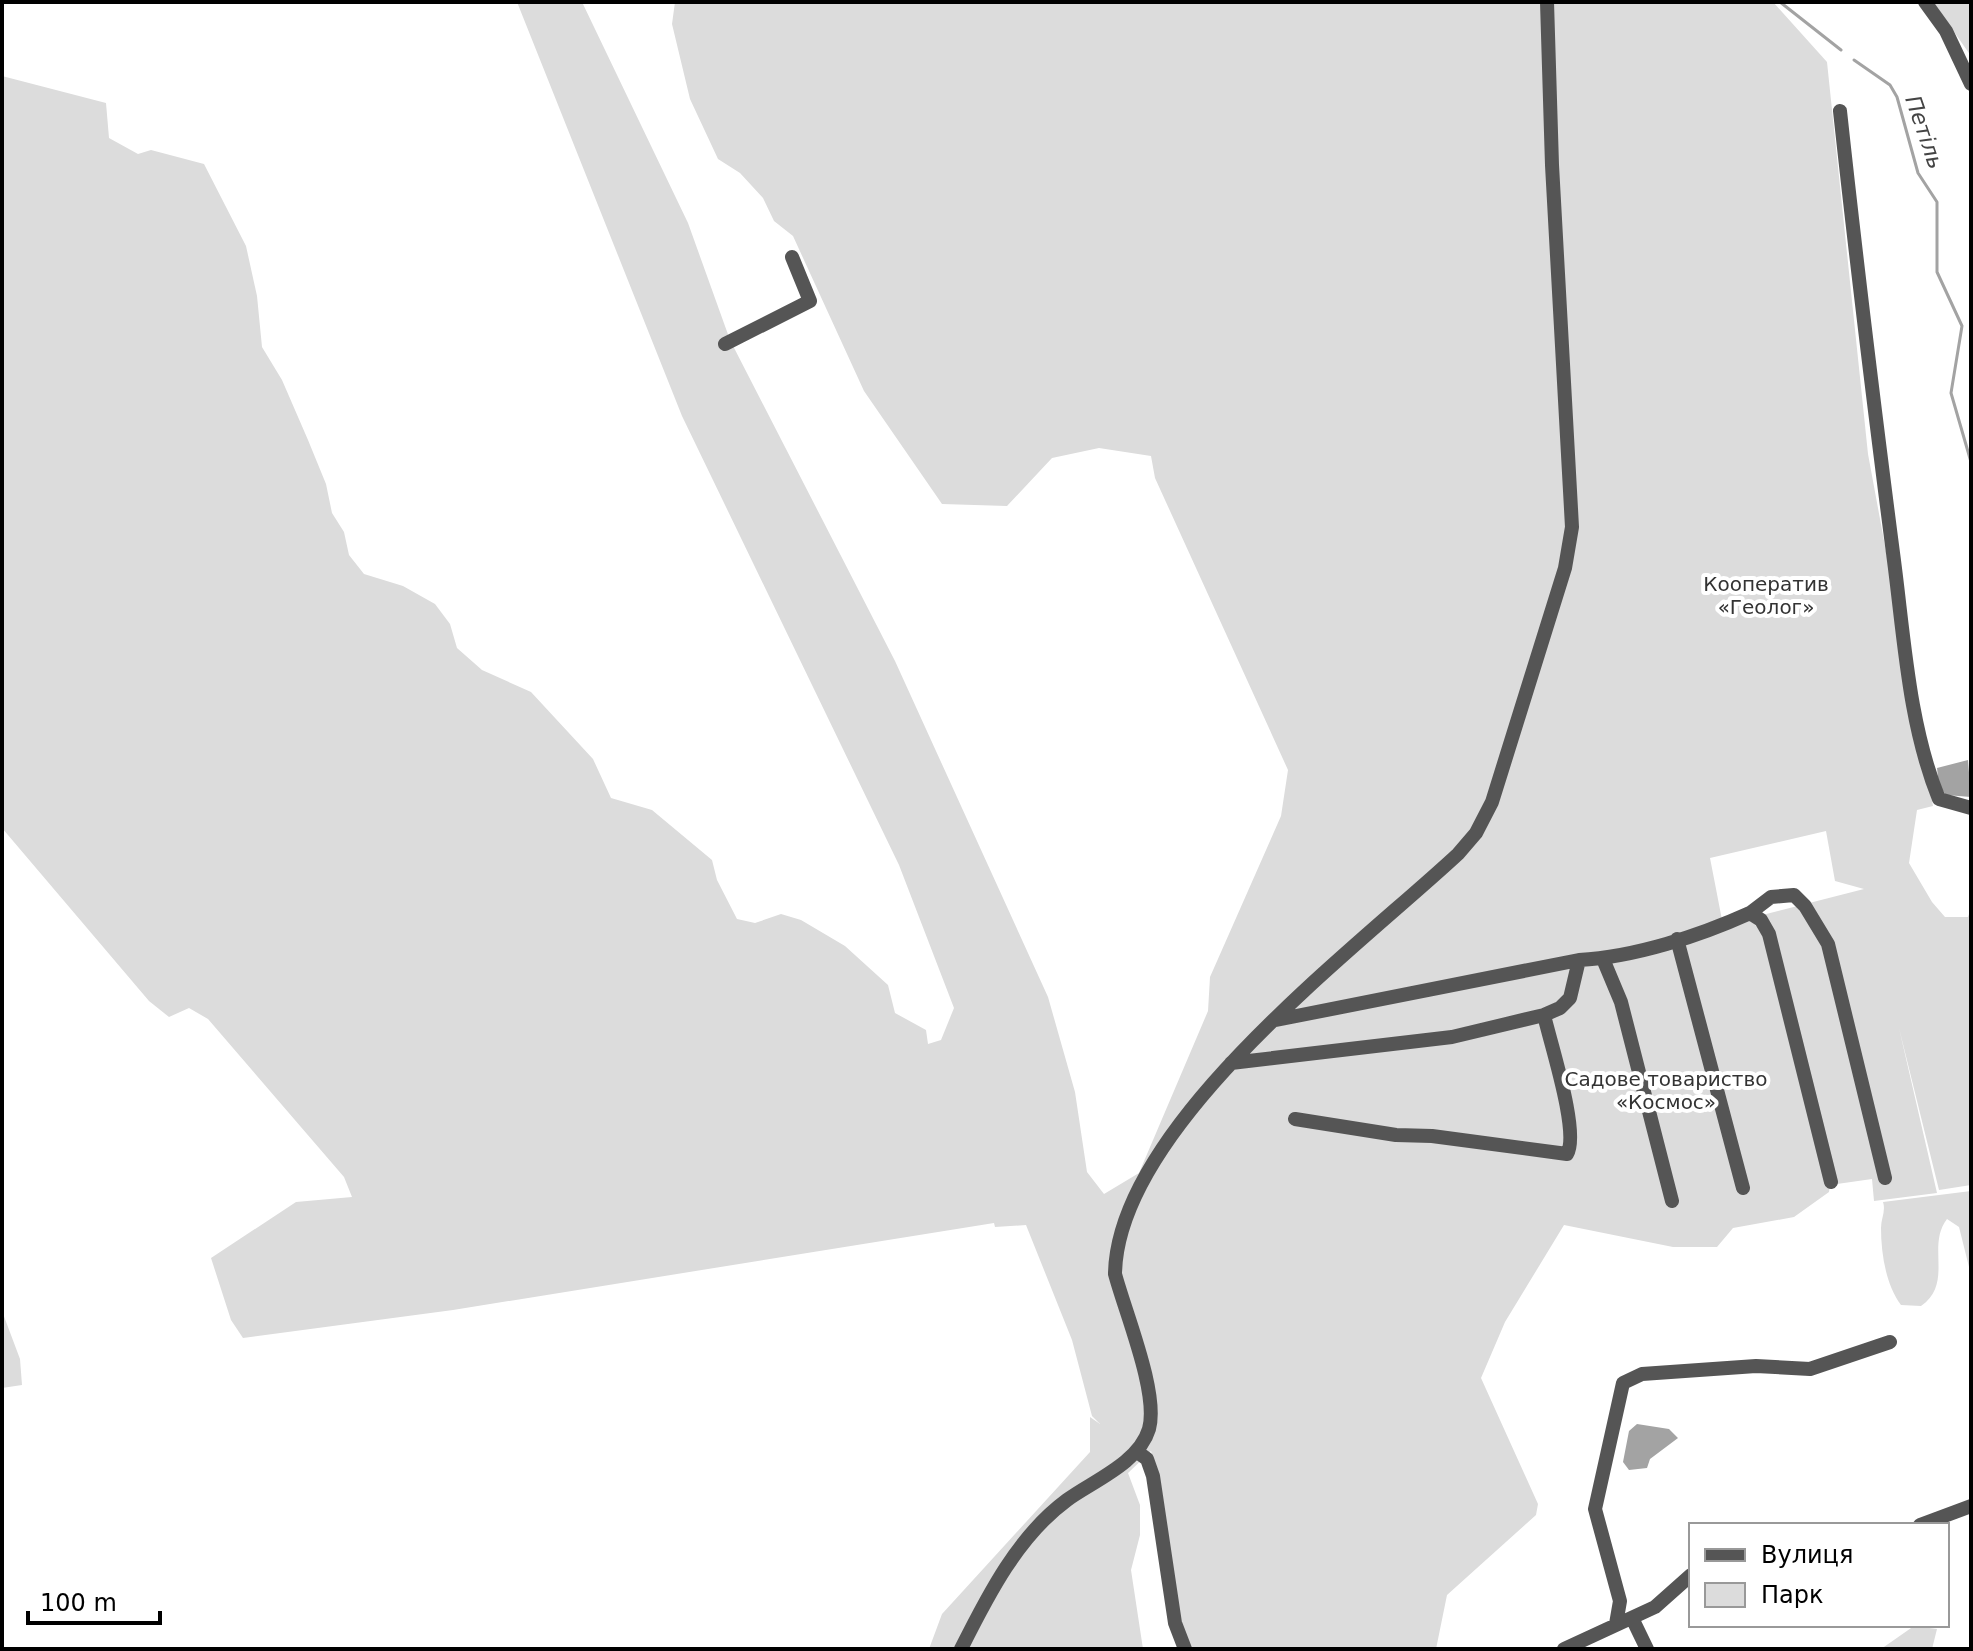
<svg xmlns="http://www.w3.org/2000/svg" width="1973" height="1651" font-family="'DejaVu Sans',sans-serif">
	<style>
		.green { fill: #dcdcdc; fill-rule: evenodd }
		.water { fill: #a3a3a3 }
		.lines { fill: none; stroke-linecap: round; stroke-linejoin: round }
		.stream { stroke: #a3a3a3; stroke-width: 3 }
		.minor { stroke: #555; stroke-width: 14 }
		.labels { text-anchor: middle; stroke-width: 8; stroke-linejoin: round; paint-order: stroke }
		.park-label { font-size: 20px; fill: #333; stroke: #fff }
		.water-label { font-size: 22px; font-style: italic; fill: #444; stroke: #fff }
	</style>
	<rect width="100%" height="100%" fill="#fff"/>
	<path class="green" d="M517 2H582L688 223 730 340 895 661 1048 997 1075 1092 1087 1172 1104 1194 1139 1173 1208 1011 1210 977 1281 816 1288 770 1155 478 1151 456 1099 448 1052 458 1007 506 942 504 864 391 793 236 774 221 763 198 740 173 718 159 690 99 672 24 675 2H1773L1827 62 1868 454 1933 806 1917 810 1909 863 1932 902 1945 917H1968L1971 908V1185L1939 1190 1899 1028 1937 1193 1874 1201 1872 1179 1830 1185 1829 1192 1794 1217 1733 1228 1717 1247H1673L1564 1225 1505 1322 1481 1378 1538 1504 1536 1515 1447 1595 1436 1649H1191L1182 1631 1161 1486 1151 1451 1128 1473 1140 1505V1535L1131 1570 1143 1649H929L942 1614 1090 1452V1417L1100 1424 1092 1416 1072 1340 1026 1225 995 1227 994 1223 453 1310 243 1338 231 1320 211 1258 296 1202 352 1197 344 1177 208 1019 189 1008 169 1017 149 1001 2 828V76L106 103 109 138 138 154 151 150 204 164 246 246 257 296 262 347 282 380 308 440 326 484 332 513 344 532 349 555 364 574 403 586 435 604 450 624 457 648 482 670 531 692 593 759 611 798 652 810 712 860 717 880 737 919 755 923 781 914 801 920 845 946 888 985 895 1013 926 1030 928 1044 941 1040 954 1008 899 865 682 416ZM1826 831 1835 881 1864 889 1723 925 1710 858Z
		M1933 2H1971V56Z
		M1971 1191V1275L1959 1227 1947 1219C1926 1246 1954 1283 1921 1306L1901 1305C1886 1285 1881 1254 1881 1228 1881 1219 1886 1211 1883 1202Z
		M2 1311 20 1359 22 1385 2 1388Z
		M1914 1626 1937 1629 1932 1649H1881Z"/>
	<path class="water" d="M1968 760 1971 797 1946 795 1939 786 1937 768Z
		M1637 1424 1669 1429 1678 1438 1650 1459 1647 1468 1629 1470 1623 1462 1629 1431Z"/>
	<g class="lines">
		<path class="stream" d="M1780 2 1841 50
			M1854 60 1890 85 1897 97 1918 173 1937 202V272L1962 326 1951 393 1971 462
			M1971 520V557
			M1971 721V736"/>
		<path class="minor" d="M1925 2 1946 31 1971 84
			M1840 111C1856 259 1874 406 1893 553 1904 634 1908 723 1939 799L1971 808
			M725 344 810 301 792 257
			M1750 913 1771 897 1794 895 1805 906 1828 944 1885 1178
			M1677 939 1743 1188
			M1603 959 1621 1002 1672 1201
			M1276 1020 1579 960C1635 957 1699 936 1750 913L1761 920 1769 934 1831 1182
			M1231 1063 1452 1037 1544 1015 1560 1008 1570 998 1579 960
			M1295 1119 1396 1135 1432 1136 1567 1154C1580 1133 1550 1042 1544 1015
			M1136 1451 1147 1459 1153 1476 1175 1623 1185 1649
			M1920 1525 1971 1506
			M1632 1618 1647 1649
			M1616 1624 1620 1601 1595 1509 1623 1383 1642 1374 1756 1366 1810 1369 1890 1342
			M961 1649C988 1595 1018 1536 1067 1500 1093 1481 1139 1463 1149 1429 1159 1393 1125 1312 1115 1274 1117 1127 1356 949 1458 854L1476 833 1492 802 1565 568 1572 527 1552 165 1547 2
			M1564 1649 1655 1607 1691 1575"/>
	</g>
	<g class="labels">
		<g class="park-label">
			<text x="1766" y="591">Кооператив<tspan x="1766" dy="23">«Геолог»</tspan></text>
			<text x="1666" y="1086">Садове товариство<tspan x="1666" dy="23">«Космос»</tspan></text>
		</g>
		<g class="water-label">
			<text transform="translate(1925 132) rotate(71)" y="8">Петіль</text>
		</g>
	</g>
	<rect width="1973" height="1651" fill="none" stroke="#000000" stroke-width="8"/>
	<rect x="1689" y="1523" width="260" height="104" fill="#ffffff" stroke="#999999" stroke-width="2"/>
	<rect x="1705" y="1549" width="40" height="12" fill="#555555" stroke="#999999" stroke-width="2"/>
	<text x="1761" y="1563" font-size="24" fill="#000000">Вулиця</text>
	<rect x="1705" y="1583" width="40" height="24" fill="#dcdcdc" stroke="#999999" stroke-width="2"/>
	<text x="1761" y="1603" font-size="24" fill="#000000">Парк</text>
	<path d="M28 1611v12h132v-12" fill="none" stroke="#000000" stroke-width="4"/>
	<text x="40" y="1611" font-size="24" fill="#000000" stroke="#ffffff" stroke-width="6" paint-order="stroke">100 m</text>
</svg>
